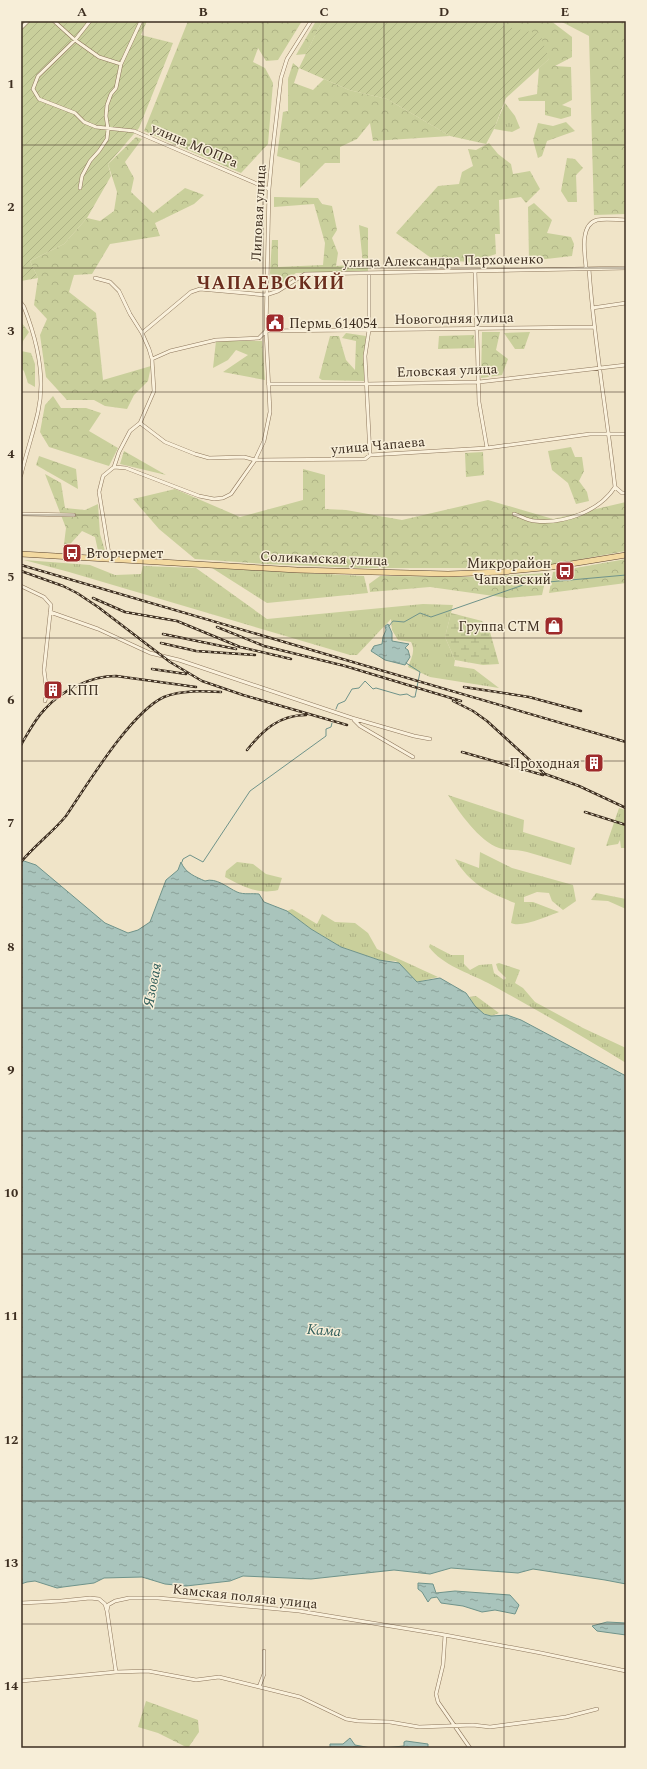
<svg xmlns="http://www.w3.org/2000/svg" width="647" height="1769" font-family="Spectral,serif">
	<style>
		.grass { fill: url(#grass-tufts) }
		.forest { fill: url(#forest-crowns) }
		.wetland { fill: url(#wetland-marsh) }
		.garden { fill: url(#garden-furrows) }
		.water { fill: url(#water-ripples); stroke: #6f938a }
		.lines { fill: none; stroke-linecap: round; stroke-linejoin: round }
		.stream { stroke: #6f938a; stroke-width: 1 }
		.street-casing { stroke: #8d765c; stroke-width: 4 }
		.primary-casing { stroke: #5b4430; stroke-width: 6 }
		.street { stroke: #faf1dc; stroke-width: 3 }
		.primary { stroke: #f3d9a0; stroke-width: 5 }
		.rail-casing { stroke: #3d2e20; stroke-width: 2.5 }
		.rail { stroke: #f7eed8; stroke-width: 1; stroke-dasharray: 3; stroke-linecap: butt }
		.grid { fill: none; stroke: #3d2e20; stroke-width: 1; stroke-opacity: 0.55 }
		.labels { text-anchor: middle; stroke-width: 3; stroke-linejoin: round; paint-order: stroke }
		.street-label { font-size: 14px; fill: #3d2e20; stroke: #f7eed8 }
		.poi-label { font-size: 14px; fill: #3d2e20; stroke: #f7eed8; text-anchor: start }
		.water-label { font-size: 15px; font-style: italic; fill: #2f5d5a; stroke: #f7eed8 }
		.district-label { font-size: 18px; font-weight: bold; letter-spacing: 1px; fill: #6b2e1e; stroke: #f7eed8 }
		.neatline { fill: none; stroke: #3d2e20; stroke-width: 1.5 }
		.grid-label { font-size: 13px; text-anchor: middle; font-weight: bold; fill: #3d2e20 }
	</style>
	<defs>
		<pattern id="grass-tufts" width="24" height="20" patternUnits="userSpaceOnUse"><rect width="24" height="20" fill="#c9cf9b"/><path d="M3 7l-1-3M5 7V3M7 7l1-3M15 17l-1-3M17 17v-4M19 17l1-3" fill="none" stroke="#aeb285"/></pattern>
		<pattern id="forest-crowns" width="20" height="18" patternUnits="userSpaceOnUse"><rect width="20" height="18" fill="#c9cf9b"/><path d="M2 6a3 3 0 1 1 6 0M12 15a3 3 0 1 1 6 0" fill="none" stroke="#aeb285"/></pattern>
		<pattern id="wetland-marsh" width="20" height="14" patternUnits="userSpaceOnUse"><rect width="20" height="14" fill="#c9cf9b"/><path d="M1 5h8M5 5V1M11 12h8M15 12V8" fill="none" stroke="#aeb285"/></pattern>
		<pattern id="garden-furrows" width="10" height="10" patternUnits="userSpaceOnUse"><rect width="10" height="10" fill="#c9cf9b"/><path d="M-1 1l2-2M0 10L10 0M9 11l2-2" fill="none" stroke="#aeb285"/></pattern>
		<pattern id="water-ripples" width="26" height="14" patternUnits="userSpaceOnUse"><rect width="26" height="14" fill="#a9c4bc"/><path d="M2 4q2-2 4 0t4 0M15 11q2-2 4 0t4 0" fill="none" stroke="#8ba098"/></pattern>
	</defs>
	<rect width="100%" height="100%" fill="#f0e4c8"/>
	<path class="grass" d="M505 103 515 116 520 128 512 132 494 129Z
		M24 560 90 565 115 575 141 574 143 566 196 568 267 619 423 604 453 605 445 637 455 660 454 666 474 669 499 688 430 677 408 667C411 659 416 651 411 642L398 640 392 630 391 619 357 655H350L69 572Z
		M212 568 364 576 368 593 267 603Z
		M448 795 524 820 523 832 575 848 571 865C556 861 542 856 527 852 518 849 508 851 499 848 479 841 459 812 448 795Z
		M619 808 626 810V848H621L620 840 618 844 606 846Z
		M480 852 512 868 573 885 576 901 563 910 552 901 549 893 537 892 524 897V902H533L559 912C548 916 522 928 511 923L515 903C488 892 471 885 455 859L479 868Z
		M237 862 253 864 266 874 282 878 278 890C258 895 242 886 225 877L226 871Z
		M596 893 626 899V909L608 901 591 900Z
		M292 909 317 924 322 914 335 922 355 923 368 933 377 949 438 977 417 982 396 961 379 960 341 947 311 929 287 911Z
		M430 944 451 955H464V964L470 970 479 965 492 964 494 973 504 980 506 978 498 970 496 964 499 963 520 970 515 983 523 988 535 1002 583 1028 626 1048V1063C581 1035 535 1009 488 983 469 973 442 965 429 947Z
		M476 996 499 1013 491 1016 478 1011 469 997Z"/>
	<path class="forest" d="M188 21H302L278 60 266 61 258 48 253 62 265 68 273 83 268 144 241 173 144 131Z
		M316 21H322L306 54 296 55Z
		M505 21H551L572 37V57L555 66 571 67 572 100 562 105 571 108V116L561 119 545 115V101H519L518 98 537 94 539 68 549 59 503 26Z
		M560 21H626V214L594 215 589 36Z
		M293 63 299 68 294 83 313 90 324 79 349 90 387 99 450 136 373 141 370 123 357 139 340 147V163H325L300 188V163L277 156 283 112 288 111V79Z
		M566 122 575 131 547 141 542 156 538 158 533 140 538 123 553 126Z
		M136 137 142 139 125 162 134 178 131 192 153 213 185 188 204 195 194 204 155 223 160 236 110 244 92 274 74 275 69 292 96 313 103 380 151 366 148 381 134 395 127 409 105 406 94 400H67L46 377 40 335 47 319 34 305 38 278 30 261 64 244 87 218 100 221 114 211 117 192 108 164Z
		M489 143 498 154 511 164 513 174 530 171 540 189 526 203 521 197 499 200 500 234H495L496 254 472 262 434 260 396 233 438 186 459 184 462 172 473 166 468 149 476 150Z
		M567 158 575 159 583 168 576 175 577 202H568L561 191Z
		M274 197 318 198 322 204 332 206 337 230 332 238 338 253 336 266 363 264 359 225 368 228V271L296 273 274 289 270 273 272 240H278V267L323 265 325 243 314 204 274 207Z
		M534 203 552 220 547 233 571 237 574 244 572 256 529 261 528 207Z
		M21 322 29 332 23 341 21 351 31 353 35 364V387L28 383 24 371 21 368Z
		M482 332H500L496 350 508 359 502 375 481 378Z
		M530 332 524 349H515L504 333Z
		M346 333 366 336 364 381 322 380 319 378 330 336H339L346 360 355 370 356 341 342 338Z
		M474 335 475 348 438 349 439 336Z
		M216 341H262L265 380 223 372 248 355 236 350 228 360 213 368Z
		M53 396 61 408H86L101 413 89 431 118 448 109 466 49 447 40 432 45 405Z
		M571 447 575 457H582L584 471 579 481 587 492 589 501 576 504 568 483 552 470 548 451Z
		M124 451 166 475 120 464Z
		M483 452 484 475 466 477 465 453Z
		M39 456 76 469 78 489 36 465Z
		M303 469 325 475V509L346 510 402 520 488 500 553 519 626 502V551L549 565 497 568H359L266 564 195 559 159 529 133 499 175 489 240 517 303 500Z
		M45 474 61 483 65 508 85 510 98 504 100 534 105 551H98L95 537 82 531 63 552 66 528Z
		M626 559V583L549 593 553 572Z
		M547 573 542 595 508 598 430 587 370 592 369 584 380 576 479 577Z
		M146 1701 198 1720 199 1732 188 1748 158 1733 138 1727Z"/>
	<path class="wetland" d="M451 613 482 621 490 632 499 664 483 665 455 660 445 637Z"/>
	<path class="garden" d="M21 21H147L141 35 173 43 139 128 108 164 111 176 87 218 64 244 30 261 38 278 21 281Z
		M322 21H455L457 23 459 21H505L503 26 540 34 549 59 506 98 494 129 486 144 450 136 387 99 349 90 299 68Z"/>
	<path class="water" d="M388 624 392 633V641L409 644 405 648 408 650 410 657 405 665 385 660 371 651 374 646 382 644 383 637 386 630 385 626Z
		M21 860 36 865 105 923 128 933 138 930 150 922 166 880 178 870 181 862C185 873 196 877 205 881 216 877 228 888 237 892 244 895 252 893 259 894L264 902 287 911 311 929 341 947 379 960 399 963 417 982 440 978 466 993 475 1006 484 1014 491 1016 507 1015 521 1020 626 1076V1584L605 1580 533 1569 518 1573 451 1568 430 1574 394 1570 311 1579 243 1576 230 1581 186 1586 165 1584 142 1577 104 1578 94 1583 63 1587 57 1588 35 1581 27 1582 21 1584Z
		M418 1583 433 1584 436 1593 455 1591 510 1595 519 1605 515 1614 495 1610 482 1612 463 1606 441 1603 437 1597 431 1598 428 1602 422 1592 418 1589Z
		M607 1622 626 1623V1635L597 1631 592 1626Z
		M350 1738 355 1745 371 1748 330 1747V1744H343Z
		M406 1741 428 1744V1748H383L404 1746V1742Z"/>
	<g class="lines">
		<path class="stream" d="M389 626 393 621 404 622 420 613 431 617 526 584 626 575
			M336 709 338 704 345 701 352 689 359 688 365 681 373 689 376 688 400 695 407 694 412 697H415L420 672 406 663
			M182 862 183 859 190 855 203 862 250 791 326 736V729L331 727 332 723"/>
		<g class="street-casing">
			<path id="street" d="M54 21 75 40 99 57 121 64
				M90 21 75 40 38 76 33 89 39 99 75 113 84 122 96 127 134 131 269 189
				M21 28 28 21
				M80 188 82 176 90 161 99 151 107 139 108 129 106 116 107 105 111 94 116 88 121 64 141 21
				M586 268C585 254 579 225 597 220 606 218 617 220 626 220
				M589 269C594 342 607 414 615 487
				M475 271 479 402 487 448
				M369 273V330L365 356 370 455
				M95 278 110 282 119 291 130 314 142 333 149 349 152 359 154 391 140 423 130 431 119 452 114 467 103 476 99 492 110 560
				M21 303 24 307C37 340 46 377 38 412 33 434 26 454 21 475
				M592 308 626 303
				M142 333 191 292 200 289 266 295 278 291 305 274 626 268
				M152 359 170 351 216 340 259 338 266 331 594 327
				M268 384H366L479 382 626 365
				M140 423 165 442 195 454 209 458 244 457 255 460 365 459 370 455 487 448 590 434H626
				M114 467 126 468 199 496 214 499 223 498 231 494 255 460 264 441 270 412 266 331 269 189 272 156 281 78 287 59 311 21
				M615 487 622 493H626
				M21 514 74 515
				M514 514C521 516 528 521 535 521 563 524 599 512 615 487
				M21 586 44 597 51 605 44 670 47 693 51 697
				M50 612 98 629 150 653 179 660 352 718 414 736 430 739
				M45 701 47 693
				M354 720 360 726 413 757
				M21 1603 61 1601 90 1598 99 1599 105 1604 107 1611
				M445 1635 541 1653 626 1671
				M116 1672 148 1671 196 1680 219 1677 300 1697 346 1719 358 1721 390 1722 419 1727 473 1725 490 1727 566 1717 597 1709
				M21 1681 116 1672 107 1611 108 1605 115 1601 129 1598H158L299 1611 445 1635 443 1665 436 1694 438 1702 470 1748
				M259 1687 264 1674V1651"/>
		</g>
		<g class="primary-casing">
			<path id="primary" d="M21 554 297 570 448 574 501 572 552 567 626 555"/>
		</g>
		<use href="#street" class="street"/>
		<use href="#primary" class="primary"/>
		<g class="rail-casing">
			<path id="rail" d="M21 565 626 742
				M21 571 63 586 77 593 98 607 170 662 202 681 243 695 347 725
				M93 598 125 612 177 621 240 647 291 659
				M217 627 264 646 345 666 461 701
				M163 634 236 649
				M161 643 196 651 255 655
				M152 669 186 674
				M464 687 529 697 581 711
				M453 701 473 711 487 721 545 774 579 786 626 808
				M21 745C28 733 35 719 45 709 62 690 91 676 116 676L196 687
				M247 750C263 730 279 715 306 715
				M462 752 543 775
				M585 812 626 825
				M21 862C35 845 52 833 66 816 87 785 131 712 164 697 182 690 202 691 221 692"/>
		</g>
		<use href="#rail" class="rail"/>
	</g>
	<path class="grid" d="M143 21V1748M263 21V1748M384 21V1748M504 21V1748M21 145H626M21 268H626M21 392H626M21 515H626M21 638H626M21 761H626M21 884H626M21 1008H626M21 1131H626M21 1254H626M21 1377H626M21 1501H626M21 1624H626"/>
	<defs>
		<g id="civic-square" transform="scale(1)"><rect x="-9" y="-9" width="18" height="18" rx="4" fill="#9e2a2b" stroke="#f7eed8"/><path d="M-.6-6.5H3V-4.5H.6V-3L4-1V1h2V6H-6V1h2V-1L-.6-3ZM-1.2 2.5V6h2.4V2.5Z" fill="#fff"/></g>
		<g id="bus-square" transform="scale(1)"><rect x="-9" y="-9" width="18" height="18" rx="4" fill="#9e2a2b" stroke="#f7eed8"/><path d="M-5-6H5V4H4V6H2V4H-2V6H-4V4H-5ZM-3.5-4V0h7V-4ZM-3.5 1.2v1.5H-2V1.2ZM2 1.2v1.5H3.5V1.2Z" fill="#fff"/></g>
		<g id="shop-square" transform="scale(1)"><rect x="-9" y="-9" width="18" height="18" rx="4" fill="#9e2a2b" stroke="#f7eed8"/><path d="M-5-2.5h2.3a2.7 3.5 0 0 1 5.4 0H5L5.5 6h-11ZM-1.5-2.5h3a1.5 2.3 0 0 0-3 0Z" fill="#fff"/></g>
		<g id="building-square" transform="scale(1)"><rect x="-9" y="-9" width="18" height="18" rx="4" fill="#9e2a2b" stroke="#f7eed8"/><path d="M-4-6H4V6H1V3H-1V6H-4ZM-2.5-4.3h1.7v1.8h-1.7ZM.8-4.3h1.7v1.8H.8ZM-2.5-1h1.7V.8h-1.7ZM.8-1h1.7V.8H.8Z" fill="#fff"/></g>
	</defs>
	<g fill-rule="evenodd">
		<use href="#civic-square" x="275" y="323"/>
		<use href="#bus-square" x="72" y="553"/>
		<use href="#bus-square" x="565" y="571"/>
		<use href="#shop-square" x="554" y="626"/>
		<use href="#building-square" x="53" y="690"/>
		<use href="#building-square" x="594" y="763"/>
	</g>
	<g class="labels">
		<g class="street-label">
			<text transform="translate(195 145) rotate(23)" y="5">улица МОПРа</text>
			<text transform="translate(258 213) rotate(-87)" y="5">Липовая улица</text>
			<text transform="translate(443 260) rotate(-1)" y="5">улица Александра Пархоменко</text>
			<text transform="translate(454 318) rotate(-1)" y="5">Новогодняя улица</text>
			<text transform="translate(447 370) rotate(-2)" y="5">Еловская улица</text>
			<text transform="translate(378 445) rotate(-5)" y="5">улица Чапаева</text>
			<text transform="translate(324 558) rotate(2)" y="5">Соликамская улица</text>
			<text transform="translate(245 1596) rotate(6)" y="5">Камская поляна улица</text>
		</g>
		<g class="poi-label">
			<text x="289" y="328">Пермь 614054</text>
			<text x="86" y="558">Вторчермет</text>
			<text x="551" y="568" text-anchor="end">Микрорайон<tspan x="551" dy="16">Чапаевский</tspan></text>
			<text x="540" y="631" text-anchor="end">Группа СТМ</text>
			<text x="67" y="695">КПП</text>
			<text x="580" y="768" text-anchor="end">Проходная</text>
		</g>
		<g class="water-label">
			<text transform="translate(152 985) rotate(-79)" y="5">Язовая</text>
			<text transform="translate(324 1330) rotate(4)" y="5">Кама</text>
		</g>
		<g class="district-label">
			<text x="271" y="289">ЧАПАЕВСКИЙ</text>
		</g>
	</g>
	<rect width="647" height="1769" fill="none" stroke="#f7eed8" stroke-width="44"/>
	<rect x="22" y="22" width="603" height="1725" class="neatline"/>
	<g class="grid-label">
		<text x="82" y="16">A</text>
		<text x="203" y="16">B</text>
		<text x="324" y="16">C</text>
		<text x="444" y="16">D</text>
		<text x="565" y="16">E</text>
		<text x="11" y="88">1</text>
		<text x="11" y="211">2</text>
		<text x="11" y="335">3</text>
		<text x="11" y="458">4</text>
		<text x="11" y="581">5</text>
		<text x="11" y="704">6</text>
		<text x="11" y="827">7</text>
		<text x="11" y="951">8</text>
		<text x="11" y="1074">9</text>
		<text x="11" y="1197">10</text>
		<text x="11" y="1320">11</text>
		<text x="11" y="1444">12</text>
		<text x="11" y="1567">13</text>
		<text x="11" y="1690">14</text>
	</g>
</svg>
